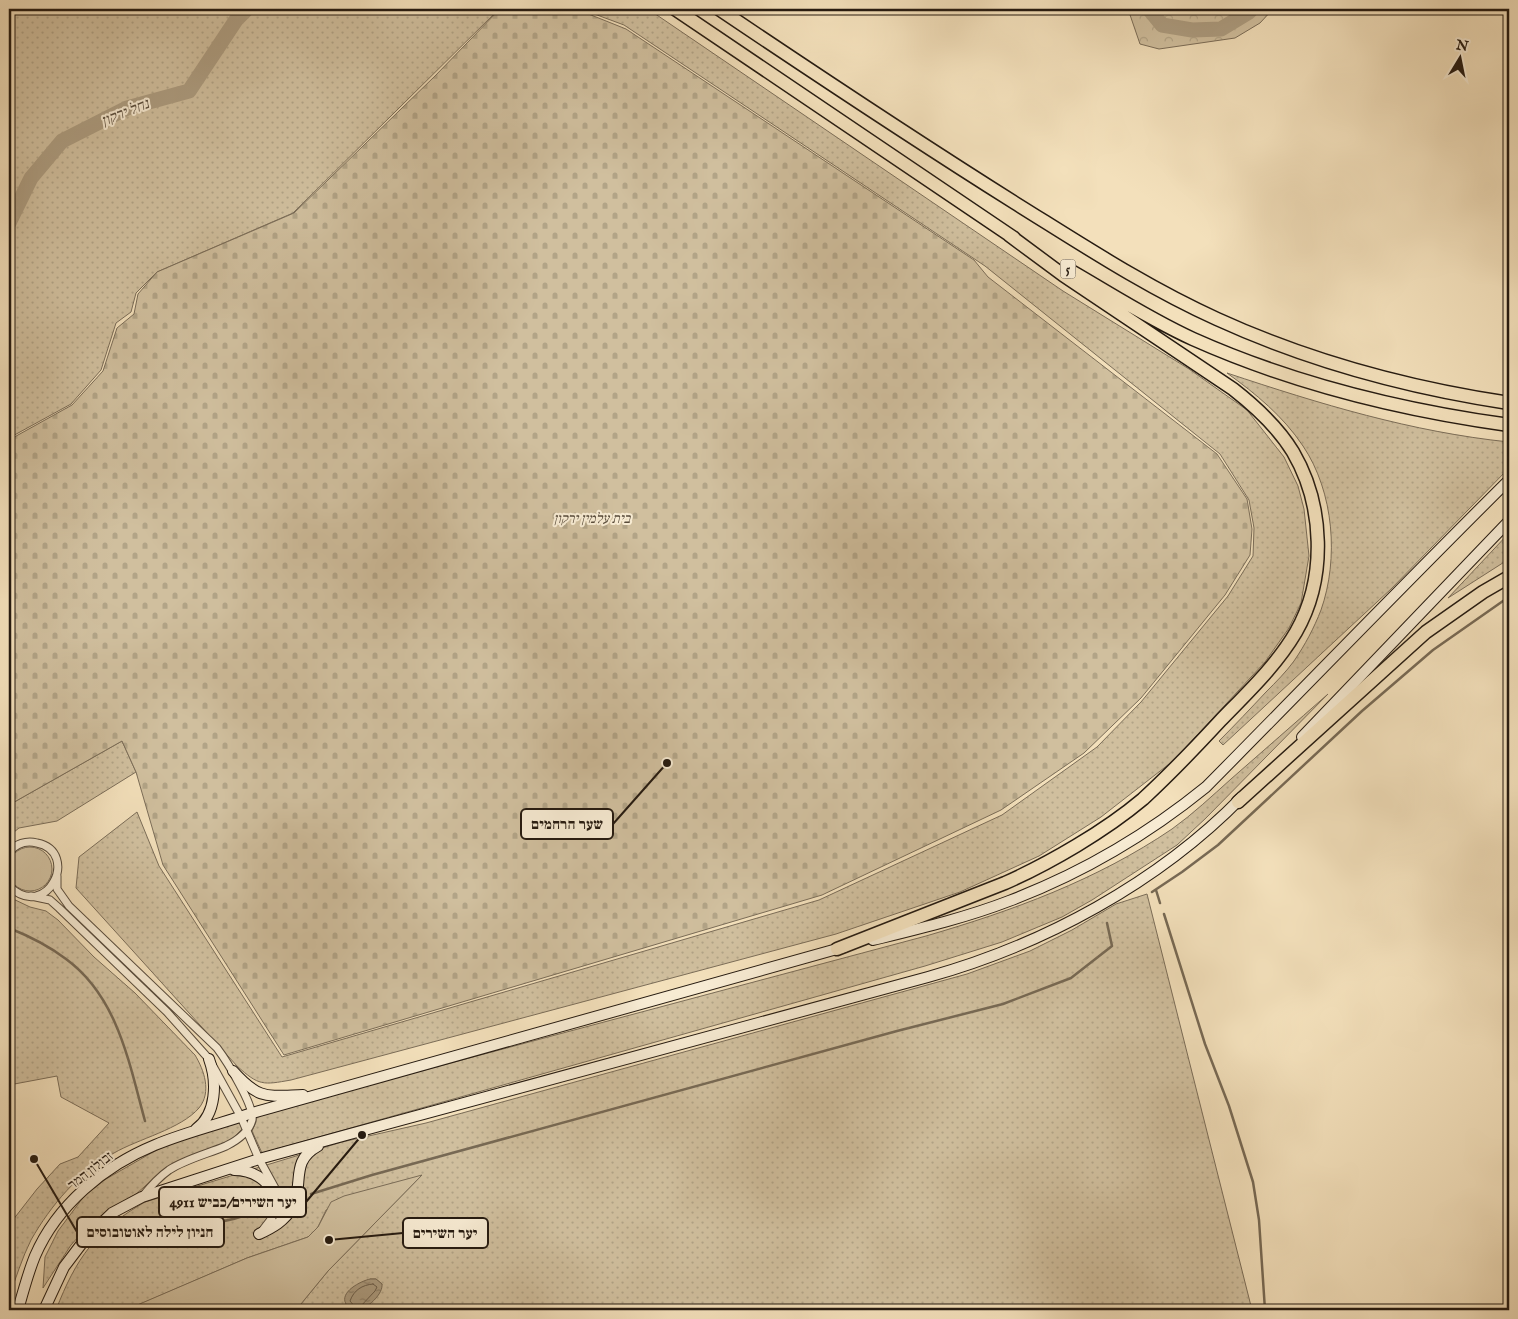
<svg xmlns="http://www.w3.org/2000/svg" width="1518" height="1319" font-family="'IM FELL English','Frank Ruhl Libre',serif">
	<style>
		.grass { fill: url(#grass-dots); stroke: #7b6d58 }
		.forest { fill: url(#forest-crowns); stroke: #7b6d58 }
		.cemetery { fill: url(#cemetery-stones); stroke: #7b6d58 }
		.park { fill: #d0bf9e; stroke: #7b6d58 }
		.water { fill: url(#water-ripples); stroke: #776954 }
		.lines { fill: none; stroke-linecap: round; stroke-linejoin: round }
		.shore { stroke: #6a5c49; stroke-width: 1 }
		.stream { stroke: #776954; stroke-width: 2.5 }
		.river { stroke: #ad9d81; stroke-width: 15 }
		.street-casing { stroke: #594c3c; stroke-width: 9 }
		.secondary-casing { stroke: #261b11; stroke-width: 12 }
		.highway-casing { stroke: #261b11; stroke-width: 15 }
		.street { stroke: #f7ebd3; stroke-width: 7 }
		.secondary { stroke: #f7ebd3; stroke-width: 10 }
		.highway { stroke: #f3e0bb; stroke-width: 12 }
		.labels { text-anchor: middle; stroke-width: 4; stroke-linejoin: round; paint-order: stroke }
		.shield { fill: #f7ebd3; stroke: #65594b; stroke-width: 1 }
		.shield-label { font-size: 12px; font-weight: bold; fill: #261b11 }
		.park-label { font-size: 14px; font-style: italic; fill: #594c3b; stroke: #f7ebd3 }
		.street-label { font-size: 14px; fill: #261b11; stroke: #f7ebd3 }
		.water-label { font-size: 15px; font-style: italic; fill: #5c4f3e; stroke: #f7ebd3 }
		.leader { fill: none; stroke: #261b11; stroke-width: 2 }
		.callout-dot { fill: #261b11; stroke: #f7ebd3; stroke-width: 2 }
		.callout { fill: #f7ebd3; stroke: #261b11; stroke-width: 2 }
		.callout-label { font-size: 15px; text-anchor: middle; font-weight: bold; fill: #261b11 }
	</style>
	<defs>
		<pattern id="grass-dots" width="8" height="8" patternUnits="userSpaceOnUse" patternTransform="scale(1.25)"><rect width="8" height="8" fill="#d0bf9e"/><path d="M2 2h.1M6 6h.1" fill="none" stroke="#b2a487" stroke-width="1.8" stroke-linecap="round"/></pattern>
		<pattern id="forest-crowns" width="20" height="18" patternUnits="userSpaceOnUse" patternTransform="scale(1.25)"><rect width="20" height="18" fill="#d0bf9e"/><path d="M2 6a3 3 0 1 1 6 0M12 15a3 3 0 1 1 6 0" fill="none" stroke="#b2a487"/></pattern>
		<pattern id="cemetery-stones" width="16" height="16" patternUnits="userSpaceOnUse" patternTransform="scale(1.25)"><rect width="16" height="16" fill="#d0bf9e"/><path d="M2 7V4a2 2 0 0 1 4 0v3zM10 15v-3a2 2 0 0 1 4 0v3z" fill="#b2a487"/></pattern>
		<pattern id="water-ripples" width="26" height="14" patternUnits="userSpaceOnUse" patternTransform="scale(1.25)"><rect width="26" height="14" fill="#ad9d81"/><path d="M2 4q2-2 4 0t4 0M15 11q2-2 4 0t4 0" fill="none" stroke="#8d7f68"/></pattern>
	</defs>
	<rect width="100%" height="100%" fill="#f3e0bb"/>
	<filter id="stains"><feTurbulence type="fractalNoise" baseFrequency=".004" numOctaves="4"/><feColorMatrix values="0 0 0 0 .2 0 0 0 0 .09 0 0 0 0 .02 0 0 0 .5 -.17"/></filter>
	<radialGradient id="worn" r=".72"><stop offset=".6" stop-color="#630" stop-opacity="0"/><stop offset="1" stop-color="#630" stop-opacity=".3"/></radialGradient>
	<path class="grass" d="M9 9H501L498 10 293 213 157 272 136 293 131 312 116 323 101 370 71 404 9 438Z
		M581 9H648L1063 291 1189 369 1247 410 1284 457 1298 486 1304 509 1309 556 1301 603 1289 628 1265 662 1173 761 1101 817 1039 856 960 892 836 934 291 1080C263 1085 259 1086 237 1066L76 888 79 857 137 812 159 866 282 1057 819 900 1002 815 1097 747 1141 702 1228 596 1253 556 1254 528 1249 500 1220 454 985 266 624 25Z
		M1227 373C1320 404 1412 432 1509 442V468L1391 589 1223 745 1219 741C1235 725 1251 708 1266 692 1276 682 1286 672 1294 661 1305 645 1314 628 1321 610 1339 559 1334 492 1303 446 1283 416 1256 394 1227 373Z
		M1509 533V559L1448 598Z
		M1328 694 1206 818 1177 845 1092 900 1062 917 1002 942 925 966 262 1153 252 1131 256 1122V1115L926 936C1012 911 1097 880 1172 829 1193 814 1212 796 1231 779 1263 751 1295 723 1328 694Z
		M122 741 136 772 57 821 19 828 9 836V805Z
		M1147 894 1252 1310H361L379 1294 382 1284 376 1279H370L346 1305 352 1310H296L328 1271 421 1176 326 1210 318 1227 308 1237 247 1258 136 1306 129 1310H56C76 1258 96 1230 145 1202L342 1142 426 1123 967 974 1030 951 1072 930 1116 904Z
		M9 897 30 907 46 911 58 920 94 957 135 993 195 1055C204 1070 212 1092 199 1108 181 1129 138 1139 114 1153 79 1172 51 1205 31 1240 22 1258 16 1278 9 1297V1225L37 1189 60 1164 78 1157 109 1123 61 1097 57 1076 9 1085Z
		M238 1121 243 1128 231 1140 223 1144 167 1167 136 1194 107 1211 88 1226 71 1245 43 1288 45 1257 58 1231 85 1195 106 1179 153 1152 175 1141Z"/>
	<path class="forest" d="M1128 9H1273L1260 23 1235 38 1159 49 1140 44Z"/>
	<path class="cemetery" d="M506 9H576L626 29 974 260 988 277 1217 454 1247 499 1252 529 1250 555 1225 595 1141 698 1084 753 1001 810 822 895 284 1055 163 865 136 772 122 741 9 805V440L72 405 103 371 117 328 134 314 138 294 157 272 294 213 435 76 498 11Z"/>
	<path class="park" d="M8 869a22 22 0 1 1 44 0a22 22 0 1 1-44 0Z
		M422 1175 328 1271 296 1310H129L135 1306 247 1258 308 1237 318 1227 331 1202 344 1196Z"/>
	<path class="water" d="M370 1279H376L382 1284C383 1294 370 1305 361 1310H352C350 1308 347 1307 346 1304 339 1292 361 1281 370 1279Z"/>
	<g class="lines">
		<path class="shore" d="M373 1284 377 1287 375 1291 359 1308H356L350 1301C354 1290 362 1285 373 1284Z"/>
		<path class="stream" d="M1156 890 1160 903
			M1152 892 1182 872 1218 845 1362 711 1433 650 1503 601 1509 599
			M1164 914 1205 1044 1229 1106 1253 1182 1259 1220 1265 1310
			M9 928C29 936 49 946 66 959 118 997 129 1063 145 1121
			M311 1194 372 1175 897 1031 1003 1004 1071 978 1112 946 1107 923
			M167 1205C185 1229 221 1224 246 1215"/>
		<path class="river" d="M1149 9 1162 25 1192 30 1221 29 1249 12 1252 9
			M9 223 31 178 62 141 127 108 189 91 236 20 247 9"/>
		<g class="street-casing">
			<path id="street" d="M9 852C16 844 26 840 37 843 81 852 47 923 9 886
				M57 876V889L69 906 217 1048C226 1060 255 1106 252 1120 249 1132 236 1141 226 1146 207 1154 186 1159 169 1170 159 1177 150 1187 142 1197
				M31 896 50 900 59 908 167 1012 209 1059 241 1117 259 1159 276 1190
				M262 1231 272 1218 276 1206"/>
		</g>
		<g class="secondary-casing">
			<path id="secondary" d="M1302 737 1509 521
				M873 940C918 929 965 918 1009 901 1080 874 1147 835 1206 787 1307 685 1407 581 1509 480
				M233 1071C259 1100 266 1096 303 1095
				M196 1129C217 1114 217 1081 209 1059
				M234 1170C255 1170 277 1184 276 1208
				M259 1234C272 1228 285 1221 292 1208 305 1184 289 1162 318 1146
				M18 1310C23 1292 28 1273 35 1256 57 1205 104 1166 155 1145 186 1132 220 1124 252 1113L844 947
				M44 1310 64 1267 86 1238 112 1213 142 1197 259 1159 350 1134 928 977C1043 945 1158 883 1242 797"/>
		</g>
		<g class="highway-casing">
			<path id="highway" d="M675 9 1014 238
				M719 9C817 75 915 140 1015 203 1081 244 1146 287 1217 319 1309 361 1409 388 1509 403
				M1071 271C1111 294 1151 320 1193 339 1294 384 1400 410 1509 425
				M1238 802 1426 632 1483 592 1509 577
				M837 949 1005 883C1050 863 1105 831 1143 799 1170 774 1195 748 1220 721 1247 693 1276 666 1296 632 1327 578 1324 505 1293 452 1278 427 1256 407 1233 389L1063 275 1009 235"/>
		</g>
		<use href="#street" class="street"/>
		<use href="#secondary" class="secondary"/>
		<use href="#highway" class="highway"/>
	</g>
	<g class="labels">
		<rect class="shield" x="1060.5" y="259.5" width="15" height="19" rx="4"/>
		<g class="shield-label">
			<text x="1068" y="273">5</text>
		</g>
		<g class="park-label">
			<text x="592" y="523">בית עלמין ירקון</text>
		</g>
		<g class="street-label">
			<text transform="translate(90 1170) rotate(-38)" y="5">זבולון המר</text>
		</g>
		<g class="water-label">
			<text transform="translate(125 112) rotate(-22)" y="5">נחל ירקון</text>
		</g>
	</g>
	<path class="leader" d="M667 763L613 824M362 1135L306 1202M34 1159L77 1232M329 1240L403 1233"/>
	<g class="callout-dot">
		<circle cx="667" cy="763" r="5"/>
		<circle cx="362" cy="1135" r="5"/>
		<circle cx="34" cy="1159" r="5"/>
		<circle cx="329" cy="1240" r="5"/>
	</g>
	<g class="callout">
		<rect x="521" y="809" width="92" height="30" rx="5"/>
		<rect x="159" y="1187" width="147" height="30" rx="5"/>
		<rect x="77" y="1217" width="147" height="30" rx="5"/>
		<rect x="403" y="1218" width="85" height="30" rx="5"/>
	</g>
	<g class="callout-label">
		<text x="567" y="829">שער הרחמים</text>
		<text x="233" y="1207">יער השירים/כביש 4911</text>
		<text x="150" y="1237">חניון לילה לאוטובוסים</text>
		<text x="445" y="1238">יער השירים</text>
	</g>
	<rect width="1518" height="1319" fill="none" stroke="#f3e0bb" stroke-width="30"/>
	<rect x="10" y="10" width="1498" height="1299" fill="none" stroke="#261b11" stroke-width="2.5"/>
	<rect x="15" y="15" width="1488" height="1289" fill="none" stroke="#261b11"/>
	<g transform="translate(1460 58) rotate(10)" stroke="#f7ebd3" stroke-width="4" paint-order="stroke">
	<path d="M0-4L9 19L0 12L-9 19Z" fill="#261b11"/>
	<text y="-8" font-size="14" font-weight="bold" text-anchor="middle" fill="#261b11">N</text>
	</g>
	<rect width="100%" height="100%" filter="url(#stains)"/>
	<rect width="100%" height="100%" fill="url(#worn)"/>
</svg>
